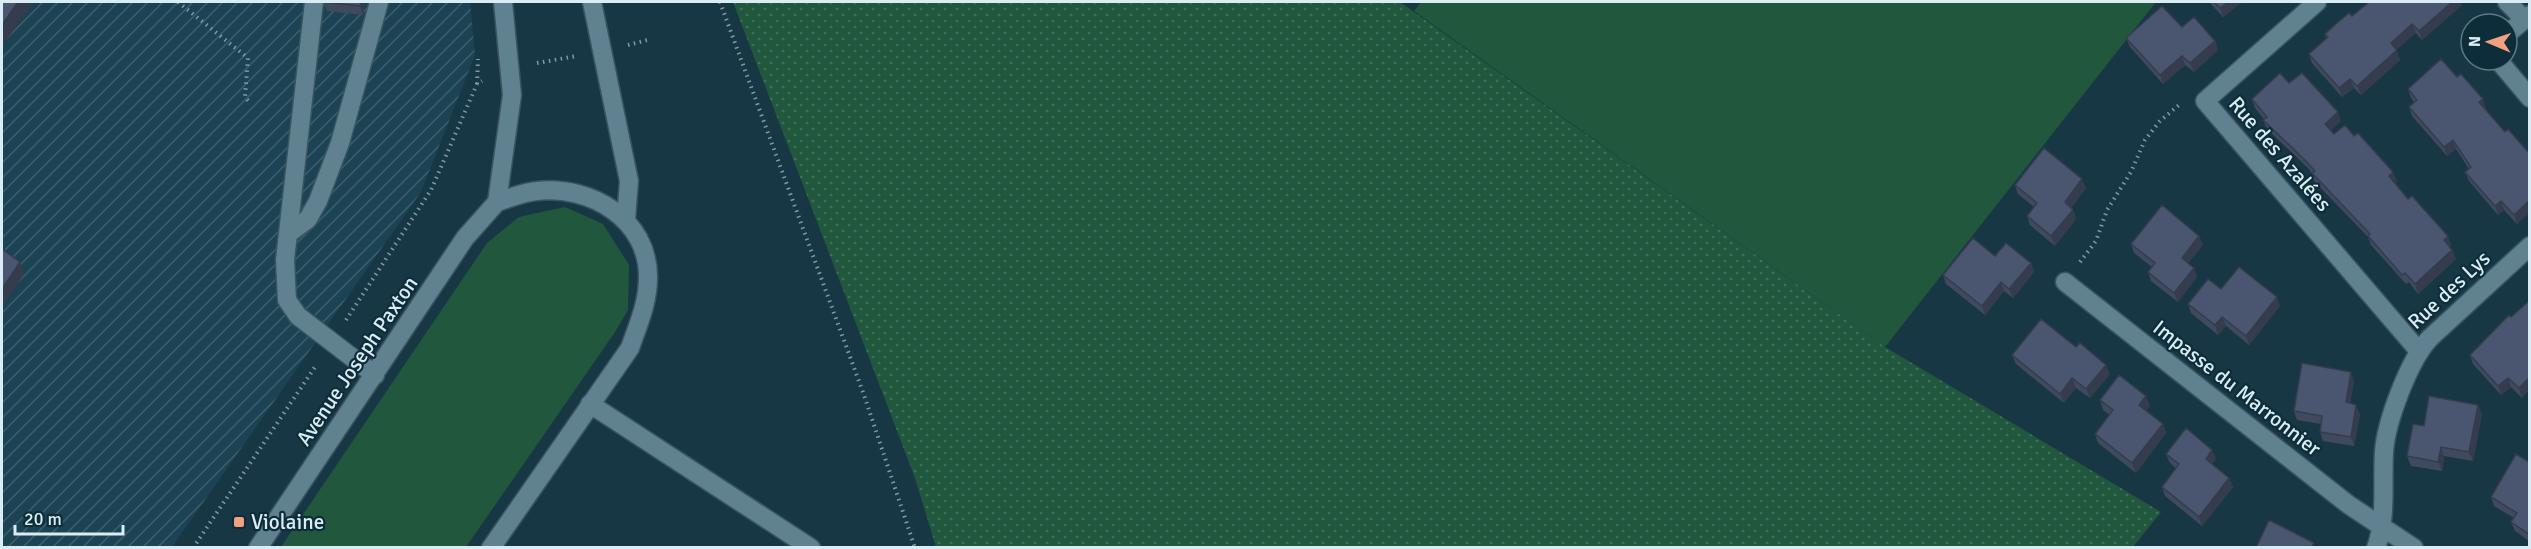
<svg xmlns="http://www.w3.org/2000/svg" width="2531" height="549" font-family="Signika,sans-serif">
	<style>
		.industrial { fill: url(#industrial-furrows) }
		.green { fill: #21583d }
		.garden { fill: url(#garden-dots) }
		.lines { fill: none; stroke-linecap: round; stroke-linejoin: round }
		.service-casing { stroke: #39545f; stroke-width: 21 }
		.minor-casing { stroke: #39545f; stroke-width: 21 }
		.path { stroke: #829aa5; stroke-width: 4; stroke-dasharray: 1.5 4.5; stroke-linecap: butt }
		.service { stroke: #608190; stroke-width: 18 }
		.minor { stroke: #608190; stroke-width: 18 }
		.wall { fill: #404a5f }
		.shaded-wall { fill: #343c4e }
		.building { fill: #4a566f; stroke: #343c4e; stroke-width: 1.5 }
		.poi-dot { fill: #f2a07f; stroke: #0d2d3a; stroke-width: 2 }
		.labels { text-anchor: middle; stroke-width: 4.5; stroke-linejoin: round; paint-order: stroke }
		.street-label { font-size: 21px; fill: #daecf4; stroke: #0d2d3a }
		.poi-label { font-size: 21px; fill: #daecf4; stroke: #0d2d3a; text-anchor: start }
	</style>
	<defs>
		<pattern id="industrial-furrows" width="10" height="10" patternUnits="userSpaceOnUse" patternTransform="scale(1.5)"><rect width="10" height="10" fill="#1b4354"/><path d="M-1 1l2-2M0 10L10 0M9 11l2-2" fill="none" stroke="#3c5e6d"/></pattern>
		<pattern id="garden-dots" width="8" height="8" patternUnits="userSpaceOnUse" patternTransform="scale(1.5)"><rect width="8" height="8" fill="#21583d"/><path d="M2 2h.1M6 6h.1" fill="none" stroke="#41705a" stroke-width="1.8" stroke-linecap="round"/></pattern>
	</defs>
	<rect width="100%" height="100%" fill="#183745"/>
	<path class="industrial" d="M2 2H470L475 55 421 192 172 547H2Z"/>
	<path class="green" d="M1421 2H2156L1885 347 1414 11Z
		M565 207 603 224 629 265 628 310 615 332 466 547H281L487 243 519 217Z"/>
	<path class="garden" d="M733 2H1400L1885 347 2161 512 2132 548 936 547 915 478Z"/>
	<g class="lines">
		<g class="service-casing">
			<path id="service" d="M314 2 285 260 287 300 298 316 375 375
				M288 234 308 219 318 201 340 143 379 2
				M590 404 811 548"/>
		</g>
		<g class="minor-casing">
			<path id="minor" d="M592 2 629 181 626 219
				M2317 2 2205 101 2418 350
				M2507 2 2524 19
				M2507 34 2530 15
				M2498 60 2530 98
				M2065 282 2349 505 2414 548
				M258 548 465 238 497 202 512 95 503 2
				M491 548 630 348C638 325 648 303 648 278 649 219 590 185 537 191 524 192 510 198 497 202
				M2376 548C2387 517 2382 484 2384 452 2386 422 2409 360 2430 338L2530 246"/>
		</g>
		<path class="path" d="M178 2 248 58 245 97 251 104
			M720 2 864 395 915 548
			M628 45 651 39
			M537 63 577 56
			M477 84 478 59
			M2080 262 2096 241 2107 210 2131 172 2145 140 2160 121 2179 105
			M346 320 431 190 477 84 482 81
			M193 548 317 364"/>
		<use href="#service" class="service"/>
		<use href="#minor" class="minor"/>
	</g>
	<path class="wall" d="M324 2H365L363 15 327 11Z
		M2209 2H2242L2223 17Z
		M2462 5 2422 40 2416 33 2405 42 2396 50 2400 60 2361 95 2354 88 2342 97 2312 63 2309 54 2326 39 2325 34 2352 16Z
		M2182 27 2215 41 2218 50 2194 72 2185 65 2163 84 2130 47 2126 38Z
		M2457 77 2486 108 2485 109 2505 132 2529 153V213L2517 224 2504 210 2498 215 2469 181 2465 172 2469 169 2456 149 2447 156 2412 116 2409 107 2414 102 2411 98 2408 89Z
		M2289 83 2341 121 2331 130 2334 134 2397 181 2395 183 2408 199 2451 245 2450 246 2452 250 2456 259 2418 294 2409 282 2406 284 2371 245 2368 237 2315 182 2312 174 2309 169 2267 129 2263 120 2264 119 2255 108 2252 99Z
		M2015 185 2086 188 2071 208 2073 210 2076 219 2055 246 2030 225 2027 216 2034 207 2018 194Z
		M2199 236 2203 245 2188 263 2194 268 2197 277 2178 302 2151 281 2148 272 2152 267 2134 253 2131 244Z
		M1995 256 2031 263 2034 272 2013 298 2004 291 1985 315 1946 284 1943 275Z
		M2221 289 2280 306 2249 345 2226 326 2218 335 2191 313 2188 304Z
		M2529 301V390L2522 398 2511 387 2501 395 2473 364 2470 355Z
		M2012 355 2110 374 2090 398 2076 388 2064 403 2016 364Z
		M2354 381 2350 403 2360 414 2354 446 2323 441 2320 432 2321 424 2297 420 2294 411Z
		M2100 400 2150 406 2146 410 2163 424 2166 433 2136 473 2098 443 2095 434 2110 415 2103 410Z
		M2482 414 2473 461 2444 456 2442 471 2411 466 2407 456 2424 426Z
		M2166 454 2216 459 2212 464 2229 478 2233 487 2202 526 2165 496 2162 487 2176 468 2170 463Z
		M2529 462V541L2515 531 2511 522 2514 518 2494 506 2491 497Z"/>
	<path class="shaded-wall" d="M18 2H34L2 46V25Z
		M361 2H365L363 15 360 6Z
		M2228 2H2242L2223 17 2220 8Z
		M2452 2H2460L2462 5 2422 40 2419 31Z
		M2412 24 2416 33 2394 52 2391 43Z
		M2215 41 2218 50 2194 72 2190 63Z
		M2397 50 2400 60 2361 95 2357 86Z
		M2182 56 2185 65 2163 84 2160 75Z
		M2350 79 2354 88 2342 97 2339 88Z
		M2483 99 2486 108 2483 111 2479 102Z
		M2338 112 2341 121 2329 133 2325 124Z
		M2453 140 2456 149 2447 156 2444 147Z
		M2393 172 2397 181 2392 185 2389 176Z
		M2082 179 2086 188 2068 211 2065 202Z
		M2501 201 2504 210 2498 215 2495 206Z
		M2529 201V213L2517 224 2514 215Z
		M2073 210 2076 219 2055 246 2051 236Z
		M2199 236 2203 245 2185 267 2182 258Z
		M2448 236 2451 245 2447 249 2444 240Z
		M2452 250 2456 259 2418 294 2415 284Z
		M20 262 24 274 2 307V289Z
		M2031 263 2034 272 2013 298 2009 289Z
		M2194 268 2197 277 2178 302 2174 293Z
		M2001 282 2004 291 1985 315 1982 306Z
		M2277 297 2280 306 2249 345 2246 336Z
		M2222 317 2226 326 2218 335 2215 325Z
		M2106 365 2110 374 2090 398 2086 389Z
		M2351 372 2354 381 2349 411 2346 402Z
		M2072 378 2076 388 2064 403 2060 394Z
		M2508 378 2511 387 2501 395 2498 386Z
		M2529 378V390L2522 398 2519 388Z
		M2146 396 2150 406 2143 414 2139 405Z
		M2356 405 2360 414 2354 446 2351 437Z
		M2478 405 2482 414 2473 461 2469 452Z
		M2163 424 2166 433 2136 473 2132 463Z
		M2441 447 2444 456 2442 471 2438 462Z
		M2212 450 2216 459 2209 468 2206 459Z
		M2229 478 2233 487 2202 526 2199 517Z"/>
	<path class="building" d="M2 2H18L2 25Z
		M324 2H361L360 6Z
		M2214 2H2228L2220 8Z
		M2369 2H2452L2419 31 2412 24 2402 33 2391 43 2397 50 2357 86 2350 79 2339 88 2309 54 2328 37 2325 34 2337 23 2349 13 2352 16Z
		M2162 6 2182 27 2194 17 2215 41 2190 63 2182 56 2160 75 2126 38Z
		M2441 59 2457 77 2461 74 2483 99 2479 102 2505 132 2508 129 2529 153V201L2514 215 2501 201 2495 206 2465 172 2471 167 2453 140 2444 147 2409 107 2417 100 2408 89Z
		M2280 73 2289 83 2302 73 2338 112 2325 124 2334 134 2345 125 2354 136 2358 133 2393 172 2389 176 2408 199 2412 196 2448 236 2444 240 2452 250 2415 284 2405 273 2402 275 2368 236 2370 234 2312 173 2315 171 2305 160 2263 120 2267 117 2252 99Z
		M2044 148 2082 179 2065 202 2073 210 2051 236 2027 216 2037 203 2015 185Z
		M2162 205 2199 236 2182 258 2194 268 2174 293 2148 272 2155 263 2131 244Z
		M1973 238 1995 256 2006 243 2031 263 2009 289 2001 282 1982 306 1943 275Z
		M2 249 20 262 2 289Z
		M2239 267 2277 297 2246 336 2222 317 2215 325 2188 304 2208 279 2221 289Z
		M2529 301V378L2519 388 2508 378 2498 386 2470 355 2509 315 2511 317Z
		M2041 319 2076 347 2080 343 2106 365 2086 389 2072 378 2060 394 2012 355Z
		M2302 363 2351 372 2346 402 2356 405 2351 437 2320 432 2322 416 2294 411Z
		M2119 375 2146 396 2139 405 2163 424 2132 463 2095 434 2113 410 2100 400Z
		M2429 396 2478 405 2469 452 2441 447 2438 462 2407 456 2413 424 2424 426Z
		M2186 428 2212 450 2206 459 2229 478 2199 517 2162 487 2179 464 2166 454Z
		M2516 454 2529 462V534L2511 522 2517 513 2491 497Z
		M2269 520 2314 543 2311 548H2256Z"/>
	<rect class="poi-dot" x="233" y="516" width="12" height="12" rx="3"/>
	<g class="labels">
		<g class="street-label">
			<text transform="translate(2280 154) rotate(49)" y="7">Rue des Azalées</text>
			<text transform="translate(2449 290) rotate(-43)" y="7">Rue des Lys</text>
			<text transform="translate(357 361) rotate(-56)" y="7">Avenue Joseph Paxton</text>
			<text transform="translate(2237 388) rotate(38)" y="7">Impasse du Marronnier</text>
		</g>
		<g class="poi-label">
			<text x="251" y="529">Violaine</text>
		</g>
	</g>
	<rect width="2531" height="549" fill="none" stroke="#daecf4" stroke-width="6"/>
	<g transform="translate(2489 42) rotate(272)"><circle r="28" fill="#0d2d3a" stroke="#5f7984" stroke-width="1.5"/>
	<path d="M0-4.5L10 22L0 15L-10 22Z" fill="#f2a07f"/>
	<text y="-9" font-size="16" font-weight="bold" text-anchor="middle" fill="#daecf4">N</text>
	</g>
	<path d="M15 525v9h108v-9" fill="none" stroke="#daecf4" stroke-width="3"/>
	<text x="24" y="525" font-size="18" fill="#daecf4" stroke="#0d2d3a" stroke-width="4.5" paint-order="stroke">20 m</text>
</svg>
